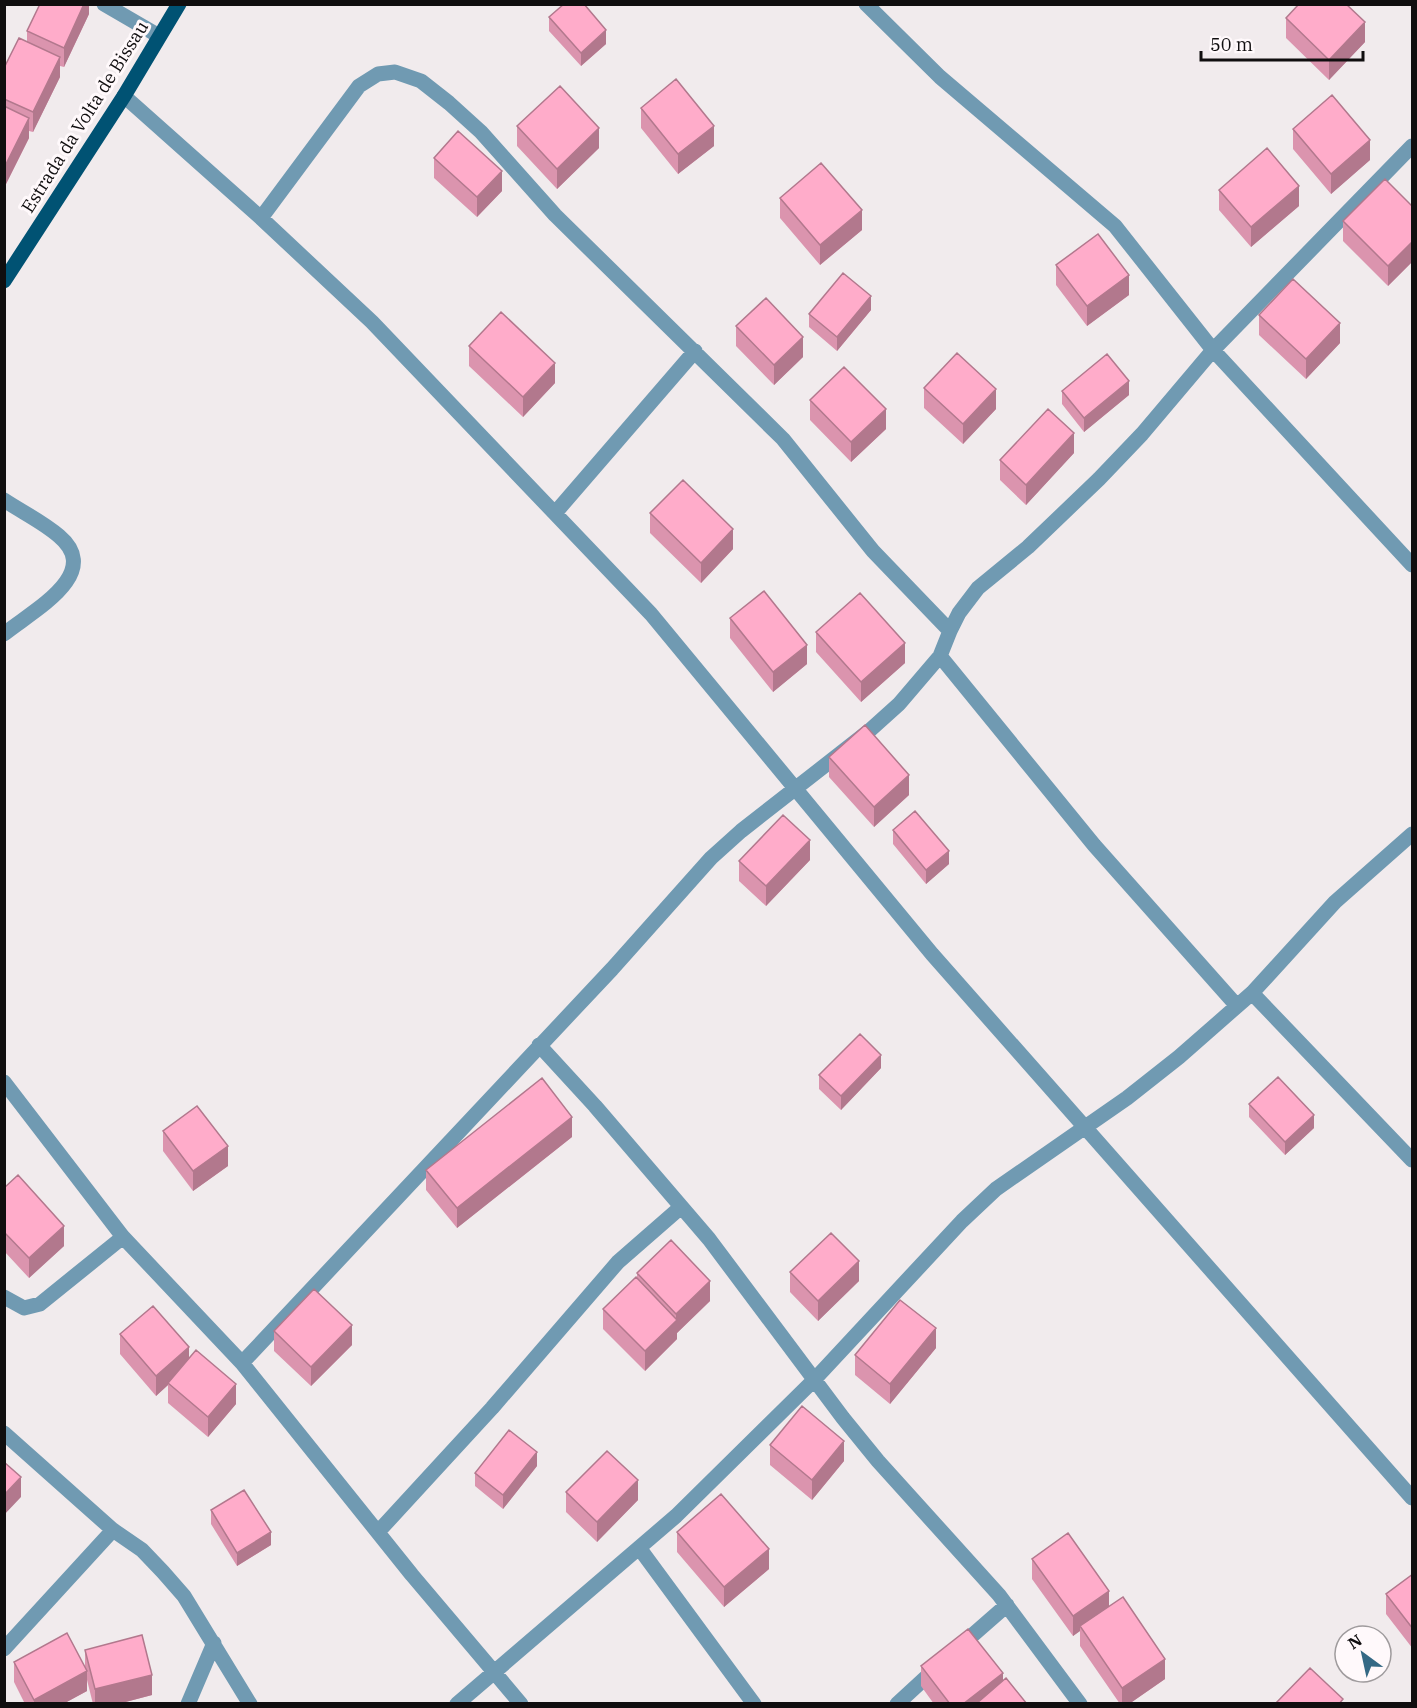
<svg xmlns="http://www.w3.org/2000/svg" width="1417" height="1708" font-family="'IBM Plex Serif',serif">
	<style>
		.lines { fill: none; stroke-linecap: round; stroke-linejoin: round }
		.minor { stroke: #709ab2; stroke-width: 15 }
		.major { stroke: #005273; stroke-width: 15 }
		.wall { fill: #db94ae }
		.shaded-wall { fill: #b2788d }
		.building { fill: #ffacca; stroke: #b2788d; stroke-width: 1.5 }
		.labels { text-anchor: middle; stroke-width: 6; stroke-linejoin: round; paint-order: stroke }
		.street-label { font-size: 18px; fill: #100e0f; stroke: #fff9fb }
	</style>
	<rect width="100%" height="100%" fill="#f1ebed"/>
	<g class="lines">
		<path class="minor" d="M104 4 159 36
			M866 4 940 77 1115 226 1213 350 1412 565
			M124 96 261 218 372 322 651 614 932 954 1412 1498
			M261 218 359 86 378 74 395 72 421 81 449 103 481 132 555 215 783 439 873 551 950 631 940 656 1094 845 1237 1006
			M4 500C22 512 43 522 59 536 104 574 32 611 4 634
			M556 512 695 351
			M950 631 959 613 978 588 1028 547 1099 479 1142 434 1213 350 1412 146
			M1252 993 1412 1160
			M539 1045 595 1106 709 1239 843 1418 878 1461 999 1595 1080 1704
			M4 1082 123 1237 242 1363 612 969 711 858 741 831 869 731 899 704 940 656
			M4 1297 24 1308 40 1304 123 1237
			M242 1363 412 1575 521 1704
			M4 1433 113 1530 142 1550 163 1572 184 1596 250 1704
			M378 1532 492 1408 618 1262 681 1207
			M640 1549 754 1704
			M959 1647 1007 1605
			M4 1649 113 1530
			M188 1704 214 1643
			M457 1704 676 1516 814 1380 962 1221 996 1189 1127 1098 1179 1057 1252 993 1335 902 1412 834
			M897 1704 935 1669"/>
		<path class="major" d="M4 281 124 96 179 4"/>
	</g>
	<path class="wall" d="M89 4V14L64 67 60 66V77L33 132 29 131V138L4 188V68L27 42V31Z
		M549 17 606 44 581 66 549 31Z
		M1286 18 1365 42 1329 80 1286 38Z
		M641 108 714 146 678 174 641 128Z
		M517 126 599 148 557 189 517 146Z
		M1293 129 1370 160 1331 194 1293 149Z
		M434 158 502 191 477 217 434 178Z
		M1219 190 1299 206 1251 247 1219 210Z
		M780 198 862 230 820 265 780 218Z
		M1413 207V261L1388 286 1343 241V221Z
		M1056 265 1129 295 1087 326 1056 285Z
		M871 310 837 351 809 327V314Z
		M1259 315 1340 343 1306 379 1259 335Z
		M736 326 803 357 774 385 736 346Z
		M469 346 555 383 523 417 469 366Z
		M924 388 996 409 963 444 924 408Z
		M1062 391 1129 395 1084 432 1062 404Z
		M810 400 886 429 851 462 810 420Z
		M1074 453 1026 505 1000 480V460Z
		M650 513 733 549 701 583 650 533Z
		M730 618 807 664 773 692 730 638Z
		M816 632 905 663 861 702 816 652Z
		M829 757 909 795 874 827 829 777Z
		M893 830 949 864 926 884 893 844Z
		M810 860 766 906 739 881V861Z
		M881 1068 841 1110 819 1089V1075Z
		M1249 1104 1314 1128 1285 1155 1249 1117Z
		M163 1131 228 1166 193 1191 163 1151Z
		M572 1137 457 1228 426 1190V1170Z
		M4 1188 64 1246 29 1278 4 1251Z
		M790 1272 859 1281 818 1321 790 1292Z
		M637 1273 710 1301 677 1333V1339L645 1371 603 1329V1309L637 1278Z
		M274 1331 352 1345 311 1386 274 1351Z
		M120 1334 189 1358 236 1404 208 1437 168 1403V1385L156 1396 120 1354Z
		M936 1348 890 1404 855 1375V1355Z
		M770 1445 844 1461 812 1500 770 1465Z
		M537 1466 503 1509 475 1486V1473Z
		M566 1492 638 1500 597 1542 566 1512Z
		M211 1510 271 1545 237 1566 211 1524Z
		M677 1532 769 1569 724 1607 677 1552Z
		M1032 1559 1109 1607 1165 1679 1129 1704H1120L1080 1646V1631L1073 1636 1032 1579Z
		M1413 1574V1649L1386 1614V1594Z
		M85 1650 152 1695 118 1704H93L87 1680V1691L63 1704H25L14 1682V1662L85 1666Z
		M921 1666 1003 1681 1027 1704H934L921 1686Z"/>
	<path class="shaded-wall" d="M84 4H89V14L64 67V48Z
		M1365 22V42L1329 80V60Z
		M606 30V44L581 66V53Z
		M60 57V77L33 132V112Z
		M29 118V138L4 188V168Z
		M714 126V146L678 174V154Z
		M599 128V148L557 189V169Z
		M1370 140V160L1331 194V174Z
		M502 171V191L477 217V197Z
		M1299 186V206L1251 247V227Z
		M862 210V230L820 265V245Z
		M1413 241V261L1388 286V266Z
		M1129 275V295L1087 326V306Z
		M871 296V310L837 351V337Z
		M1340 323V343L1306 379V359Z
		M803 337V357L774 385V365Z
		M555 363V383L523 417V397Z
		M1129 381V395L1084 432V418Z
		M996 389V409L963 444V424Z
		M886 409V429L851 462V442Z
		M1074 433V453L1026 505V485Z
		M733 529V549L701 583V563Z
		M905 643V663L861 702V682Z
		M807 645V664L773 692V672Z
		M909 775V795L874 827V807Z
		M810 840V860L766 906V886Z
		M949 851V864L926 884V870Z
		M881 1055V1068L841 1110V1096Z
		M1314 1115V1128L1285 1155V1142Z
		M572 1117V1137L457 1228V1208Z
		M228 1146V1166L193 1191V1171Z
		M64 1226V1246L29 1278V1258Z
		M859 1261V1281L818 1321V1301Z
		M710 1281V1301L677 1333V1339L645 1371V1351L676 1320V1314Z
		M352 1325V1345L311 1386V1367Z
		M936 1328V1348L890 1404V1384Z
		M189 1347V1367L168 1383V1385L156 1396V1376Z
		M236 1384V1404L208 1437V1417Z
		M844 1441V1461L812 1500V1480Z
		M537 1452V1466L503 1509V1495Z
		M21 1477V1497L4 1515V1495Z
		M638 1480V1500L597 1542V1522Z
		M271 1532V1545L237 1566V1553Z
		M769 1549V1569L724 1607V1587Z
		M1109 1591V1611L1080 1626V1631L1073 1636V1616Z
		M1165 1659V1679L1129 1704H1122V1688Z
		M87 1671V1691L63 1704H34V1700Z
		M1003 1673V1693L989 1704H963Z
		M152 1675V1695L118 1704H95V1689Z"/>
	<path class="building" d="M40 4H84L64 48 27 31Z
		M564 4H584L606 30 581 53 549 17Z
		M1299 4H1346L1365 22 1329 60 1286 18Z
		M19 38 60 57 33 112 4 99V68Z
		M676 79 714 126 678 154 641 108Z
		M560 86 599 128 557 169 517 126Z
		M1332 95 1370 140 1331 174 1293 129Z
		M4 106 29 118 4 168Z
		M458 131 502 171 477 197 434 158Z
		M1267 148 1299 186 1251 227 1219 190Z
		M821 163 862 210 820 245 780 198Z
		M1385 179 1413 207V241L1388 266 1343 221Z
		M1098 234 1129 275 1087 306 1056 265Z
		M843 273 871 296 837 337 809 314Z
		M1293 279 1340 323 1306 359 1259 315Z
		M766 298 803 337 774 365 736 326Z
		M501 312 555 363 523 397 469 346Z
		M957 353 996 389 963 424 924 388Z
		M1107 354 1129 381 1084 418 1062 391Z
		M844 367 886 409 851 442 810 400Z
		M1048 409 1074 433 1026 485 1000 460Z
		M683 480 733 529 701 563 650 513Z
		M764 591 807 645 773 672 730 618Z
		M860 593 905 643 861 682 816 632Z
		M865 725 909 775 874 807 829 757Z
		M915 811 949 851 926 870 893 830Z
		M783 815 810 840 766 886 739 861Z
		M860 1034 881 1055 841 1096 819 1075Z
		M1278 1077 1314 1115 1285 1142 1249 1104Z
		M542 1078 572 1117 457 1208 426 1170Z
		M197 1106 228 1146 193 1171 163 1131Z
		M18 1175 64 1226 29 1258 4 1232V1188Z
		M831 1233 859 1261 818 1301 790 1272Z
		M671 1240 710 1281 676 1314 637 1273Z
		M636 1277 677 1320 645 1351 603 1309Z
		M314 1289 352 1325 311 1367 274 1331Z
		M900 1300 936 1328 890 1384 855 1355Z
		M153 1306 189 1347 156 1376 120 1334Z
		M196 1350 236 1384 208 1417 168 1383Z
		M802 1406 844 1441 812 1480 770 1445Z
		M509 1430 537 1452 503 1495 475 1473Z
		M607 1451 638 1480 597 1522 566 1492Z
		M4 1462 21 1477 4 1495Z
		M244 1490 271 1532 237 1553 211 1510Z
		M721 1494 769 1549 724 1587 677 1532Z
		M1068 1533 1109 1591 1073 1616 1032 1559Z
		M1413 1574V1629L1386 1594Z
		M1123 1597 1165 1659 1122 1688 1080 1626Z
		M968 1629 1003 1673 963 1704H950L921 1666Z
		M67 1633 87 1671 34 1700 14 1662Z
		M142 1635 152 1675 95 1689 85 1650Z
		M1310 1668 1343 1699 1339 1704H1275Z
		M1006 1678 1027 1704H976Z"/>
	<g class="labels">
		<g class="street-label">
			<text transform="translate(85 117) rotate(-58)" y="6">Estrada da Volta de Bissau</text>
		</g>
	</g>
	<rect width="1417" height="1708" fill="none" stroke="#100e0f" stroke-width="12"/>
	<g transform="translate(1363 1654) rotate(327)"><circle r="28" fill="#fff9fb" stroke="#9f9b9d" stroke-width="1.5"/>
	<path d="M0-4.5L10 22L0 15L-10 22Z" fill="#346985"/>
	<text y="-9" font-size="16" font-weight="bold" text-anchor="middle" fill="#100e0f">N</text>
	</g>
	<path d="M1201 51v9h162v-9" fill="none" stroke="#100e0f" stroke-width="3"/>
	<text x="1210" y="51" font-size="18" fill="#100e0f" stroke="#fff9fb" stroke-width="4.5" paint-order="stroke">50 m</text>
</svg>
